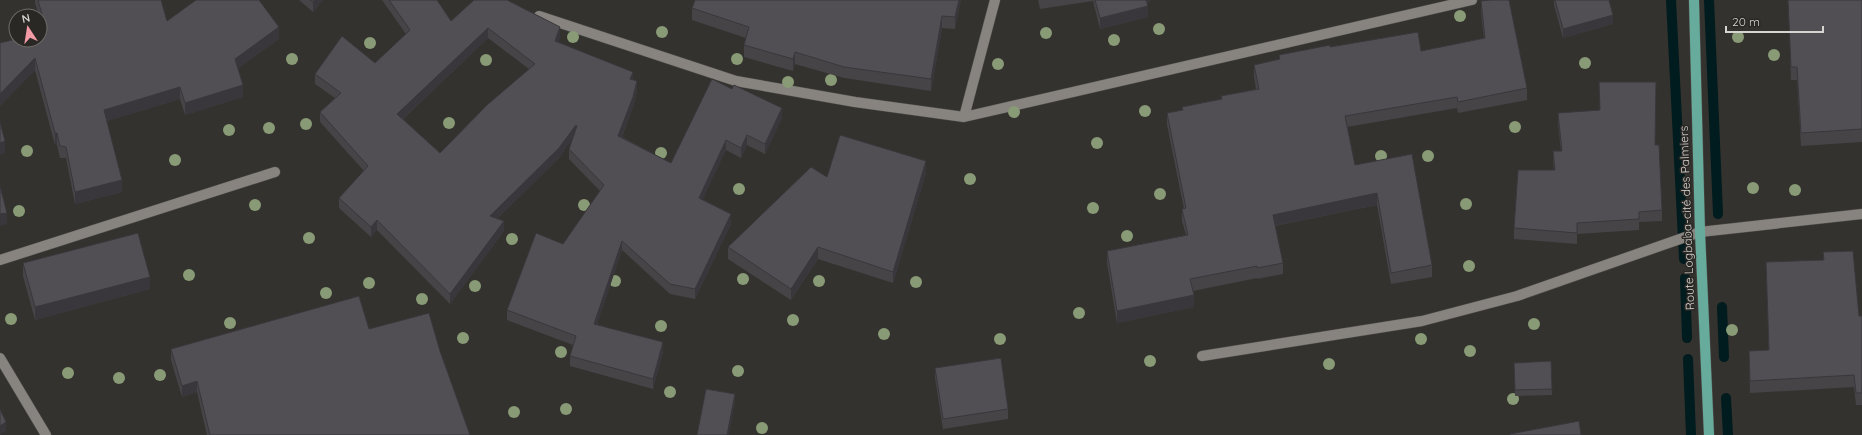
<svg xmlns="http://www.w3.org/2000/svg" width="1862" height="435" font-family="Quicksand,sans-serif">
	<style>
		.lines { fill: none; stroke-linecap: round; stroke-linejoin: round }
		.stream { stroke: #001c1e; stroke-width: 10 }
		.minor-casing { stroke: #504e4b; stroke-width: 11 }
		.major-casing { stroke: #504e4b; stroke-width: 11 }
		.minor { stroke: #87847f; stroke-width: 10 }
		.major { stroke: #66ab9b; stroke-width: 10 }
		.tree { fill: #889a76 }
		.wall { fill: #474448; fill-rule: evenodd }
		.shaded-wall { fill: #39373b }
		.building { fill: #524f54; stroke: #39373b; fill-rule: evenodd }
		.labels { text-anchor: middle; stroke-width: 3; stroke-linejoin: round; paint-order: stroke }
		.street-label { font-size: 12px; fill: #d7d5d2; stroke: #2a2824 }
	</style>
	<rect width="100%" height="100%" fill="#34322e"/>
	<g class="lines">
		<path class="stream" d="M1671 0 1684 259
			M1709 0 1718 214
			M1685 278 1687 338
			M1722 307 1724 357
			M1688 359 1691 435
			M1726 398 1728 435"/>
		<g class="minor-casing">
			<path id="minor" d="M539 16 736 81 855 102 964 117 1472 0
				M964 117 995 0
				M0 260 275 172
				M1202 356 1422 321 1517 296 1700 232 1862 214
				M0 358 46 435"/>
		</g>
		<g class="major-casing">
			<path id="major" d="M1694 0 1700 232 1709 435"/>
		</g>
		<use href="#minor" class="minor"/>
		<use href="#major" class="major"/>
	</g>
	<g class="tree">
		<circle cx="1460" cy="16" r="6"/>
		<circle cx="1159" cy="29" r="6"/>
		<circle cx="662" cy="32" r="6"/>
		<circle cx="1046" cy="33" r="6"/>
		<circle cx="573" cy="37" r="6"/>
		<circle cx="1738" cy="37" r="6"/>
		<circle cx="1114" cy="40" r="6"/>
		<circle cx="370" cy="43" r="6"/>
		<circle cx="1774" cy="55" r="6"/>
		<circle cx="292" cy="59" r="6"/>
		<circle cx="737" cy="59" r="6"/>
		<circle cx="486" cy="60" r="6"/>
		<circle cx="1585" cy="63" r="6"/>
		<circle cx="998" cy="64" r="6"/>
		<circle cx="831" cy="80" r="6"/>
		<circle cx="788" cy="82" r="6"/>
		<circle cx="1145" cy="111" r="6"/>
		<circle cx="1014" cy="112" r="6"/>
		<circle cx="449" cy="123" r="6"/>
		<circle cx="306" cy="124" r="6"/>
		<circle cx="1515" cy="127" r="6"/>
		<circle cx="269" cy="128" r="6"/>
		<circle cx="229" cy="130" r="6"/>
		<circle cx="1097" cy="143" r="6"/>
		<circle cx="27" cy="151" r="6"/>
		<circle cx="661" cy="153" r="6"/>
		<circle cx="1381" cy="156" r="6"/>
		<circle cx="1428" cy="156" r="6"/>
		<circle cx="175" cy="160" r="6"/>
		<circle cx="970" cy="179" r="6"/>
		<circle cx="1753" cy="188" r="6"/>
		<circle cx="739" cy="189" r="6"/>
		<circle cx="1795" cy="190" r="6"/>
		<circle cx="1160" cy="194" r="6"/>
		<circle cx="1466" cy="204" r="6"/>
		<circle cx="255" cy="205" r="6"/>
		<circle cx="584" cy="205" r="6"/>
		<circle cx="1093" cy="208" r="6"/>
		<circle cx="19" cy="211" r="6"/>
		<circle cx="1127" cy="236" r="6"/>
		<circle cx="309" cy="238" r="6"/>
		<circle cx="512" cy="239" r="6"/>
		<circle cx="1469" cy="266" r="6"/>
		<circle cx="189" cy="275" r="6"/>
		<circle cx="743" cy="279" r="6"/>
		<circle cx="615" cy="281" r="6"/>
		<circle cx="819" cy="281" r="6"/>
		<circle cx="916" cy="282" r="6"/>
		<circle cx="369" cy="283" r="6"/>
		<circle cx="475" cy="286" r="6"/>
		<circle cx="326" cy="293" r="6"/>
		<circle cx="422" cy="299" r="6"/>
		<circle cx="1079" cy="313" r="6"/>
		<circle cx="11" cy="319" r="6"/>
		<circle cx="793" cy="320" r="6"/>
		<circle cx="230" cy="323" r="6"/>
		<circle cx="1534" cy="324" r="6"/>
		<circle cx="661" cy="326" r="6"/>
		<circle cx="1732" cy="330" r="6"/>
		<circle cx="884" cy="334" r="6"/>
		<circle cx="463" cy="338" r="6"/>
		<circle cx="1000" cy="339" r="6"/>
		<circle cx="1421" cy="339" r="6"/>
		<circle cx="1470" cy="351" r="6"/>
		<circle cx="561" cy="352" r="6"/>
		<circle cx="1150" cy="361" r="6"/>
		<circle cx="1329" cy="364" r="6"/>
		<circle cx="738" cy="371" r="6"/>
		<circle cx="68" cy="373" r="6"/>
		<circle cx="160" cy="375" r="6"/>
		<circle cx="119" cy="378" r="6"/>
		<circle cx="670" cy="392" r="6"/>
		<circle cx="1513" cy="399" r="6"/>
		<circle cx="566" cy="409" r="6"/>
		<circle cx="514" cy="412" r="6"/>
		<circle cx="762" cy="428" r="6"/>
	</g>
	<path class="wall" d="M35 0H161L167 21 279 39 238 68 243 97 185 115 180 99 107 121 122 192 75 204 66 158H60L57 145H55L35 70 0 106 44 34 40 20V16H39L35 3Z
		M299 0H323L313 12Z
		M382 0H437L451 21 560 36 558 42 633 80 637 91 633 107 622 137 671 163 782 118 765 154 747 145 741 158 726 150 702 200 731 224 695 299 670 294 622 250 597 324 663 352 653 389 570 366V356L573 345 507 320V310L563 244 600 191 569 159V149L572 139 559 158 497 219 504 231 450 304 377 230 371 237 339 208V198L364 171 320 122V112L335 98 315 84V74L375 63 406 34ZM488 38 529 69 440 153 403 119Z
		M961 0 955 29 942 28 931 91 844 78 795 64 793 71 744 57V45L746 38 692 20V8Z
		M1038 0H1150V2L1147 3 1148 17 1100 29 1093 1 1040 9Z
		M1554 0H1609L1613 24 1563 38 1554 5Z
		M1788 0H1862V142L1801 146 1797 80H1791Z
		M1481 1 1527 88V100L1458 113 1457 108 1347 127 1355 165 1432 265V277L1391 284 1377 205 1275 226 1283 263V274L1257 279V278L1193 291 1194 307 1117 323 1107 263V251L1186 235 1182 221V209H1184L1167 125V113L1182 110V107L1221 99V96L1256 89 1254 77V65L1279 59V55L1330 47 1421 51 1484 38 1481 13Z
		M1558 113 1655 145 1662 210V221L1639 222V230L1577 234V244L1514 239V228L1554 170 1553 161V151H1561L1558 123Z
		M926 173 893 283 818 259 791 300 728 259V247L827 177Z
		M1823 252 1859 316H1862V405H1856L1854 387 1750 393 1749 351 1769 350 1766 262 1823 260Z
		M23 263 150 289 35 320 23 276Z
		M369 329 440 351 470 435H207L197 392 182 397 171 360V349Z
		M1551 361 1552 395 1515 396 1514 363Z
		M935 368 1008 409V419L943 429 935 378Z"/>
	<path class="shaded-wall" d="M315 0H323L313 12V2Z
		M959 0H961L955 29V17Z
		M1144 0H1150V2L1144 4Z
		M1148 6V17L1100 29V18Z
		M1613 15V24L1563 38V29Z
		M942 16V28L931 91V79Z
		M279 27V39L235 70V59Z
		M560 27V36L555 51V41Z
		M488 28V38L397 124V114Z
		M795 52V64L793 71V59Z
		M35 58V70L0 106V94Z
		M633 72V82L630 79Z
		M637 81V91L633 107 618 146V136Z
		M243 85V97L185 115V103Z
		M180 87V99L104 122V110Z
		M782 108V118L765 154V144Z
		M576 125V134L559 158 490 226V216Z
		M55 133H57V145H55Z
		M747 135V145L741 158V148Z
		M726 140V150L699 208V198Z
		M5 141V153L0 155V143Z
		M926 161V173L893 283V272Z
		M122 180V192L75 204V192Z
		M1377 193V205L1273 226V215Z
		M7 213V224L0 226V214Z
		M731 214V224L695 299V289Z
		M377 220V230L371 237V227Z
		M504 221V231L450 304V294Z
		M622 241V250L594 334V324Z
		M818 247V259L791 300V289Z
		M150 277V289L35 320V307Z
		M1194 295V307L1117 323V311Z
		M663 342V352L653 389V379Z
		M197 381V392L182 397V386Z
		M735 394V403L729 435H727Z
		M6 422V431L0 435V426Z"/>
	<path class="building" d="M38 0H161L167 21 196 0H259L279 27 235 59 243 85 185 103 180 87 104 110 122 180 75 192 66 147 60 146 57 133H55L35 58 0 94V43L16 39V40H40V35L47 33Z
		M310 0H315L313 2Z
		M389 0H437L451 21 474 0H507L560 27 555 41 633 72 630 79 637 81 633 97 618 136 671 163 712 79 732 89 734 85 782 108 765 144 747 135 741 148 726 140 699 198 731 214 695 289 670 284 622 241 594 324 663 342 653 379 570 356 576 336 507 310 536 233 563 244 604 185 569 149 577 126 576 125 559 148 490 216 504 221 450 294 377 220 371 227 339 198 368 166 320 112 341 93 315 74 342 36 375 63 410 30ZM488 28 535 64 487 105 440 153 397 114Z
		M695 0H959L955 17 942 16 931 79 844 67 795 52 793 59 744 45 749 27 692 8Z
		M1095 0H1146L1148 6 1100 18Z
		M1490 0H1509L1527 88 1458 102 1457 97 1345 116 1355 165 1412 154 1432 265 1391 273 1377 193 1273 215 1283 263 1257 268V266L1190 279 1194 295 1117 311 1107 251 1188 235 1182 209 1186 208 1167 113 1183 110 1182 107 1222 99 1221 96 1259 89 1254 65 1280 59 1279 55 1330 45V47L1418 32 1421 51 1485 38 1481 1Z
		M1555 0H1609L1613 15 1563 29Z
		M1788 0H1862V129L1801 133 1797 67H1791Z
		M1599 82H1656L1655 145H1659L1662 210 1639 212V219L1577 223V233L1514 228 1518 170H1555L1553 151H1562L1558 113 1600 110Z
		M0 122 5 141 0 143Z
		M840 135 926 161 893 272 818 247 791 289 728 247 811 167 827 177Z
		M0 186 7 213 0 214Z
		M138 233 150 277 35 307 23 263Z
		M1853 251 1859 316H1862V393H1856L1854 375 1750 381 1749 351 1769 350 1766 262 1824 260 1823 252Z
		M359 296 369 329 429 313 440 351 470 435H210L197 381 182 386 171 349Z
		M1001 358 1008 409 943 419 935 368Z
		M1551 361 1552 389 1515 390 1514 363Z
		M706 389 735 394 727 435H697Z
		M0 409 6 422 0 426Z
		M1579 421 1581 435H1510V434Z"/>
	<g class="labels">
		<g class="street-label">
			<text transform="translate(1687 218) rotate(-92)" y="4">Route Logbaba-cité des Palmiers</text>
		</g>
	</g>
	<g transform="translate(28 28) rotate(348)"><circle r="19" fill="#2a2824" stroke="#6f6d6a"/>
	<path d="M0-3L7 15L0 10L-7 15Z" fill="#f39aa7"/>
	<text y="-6" font-size="11" font-weight="bold" text-anchor="middle" fill="#d7d5d2">N</text>
	</g>
	<path d="M1726 26v6h97v-6" fill="none" stroke="#d7d5d2" stroke-width="2"/>
	<text x="1732" y="26" font-size="12" fill="#d7d5d2" stroke="#2a2824" stroke-width="3" paint-order="stroke">20 m</text>
</svg>
